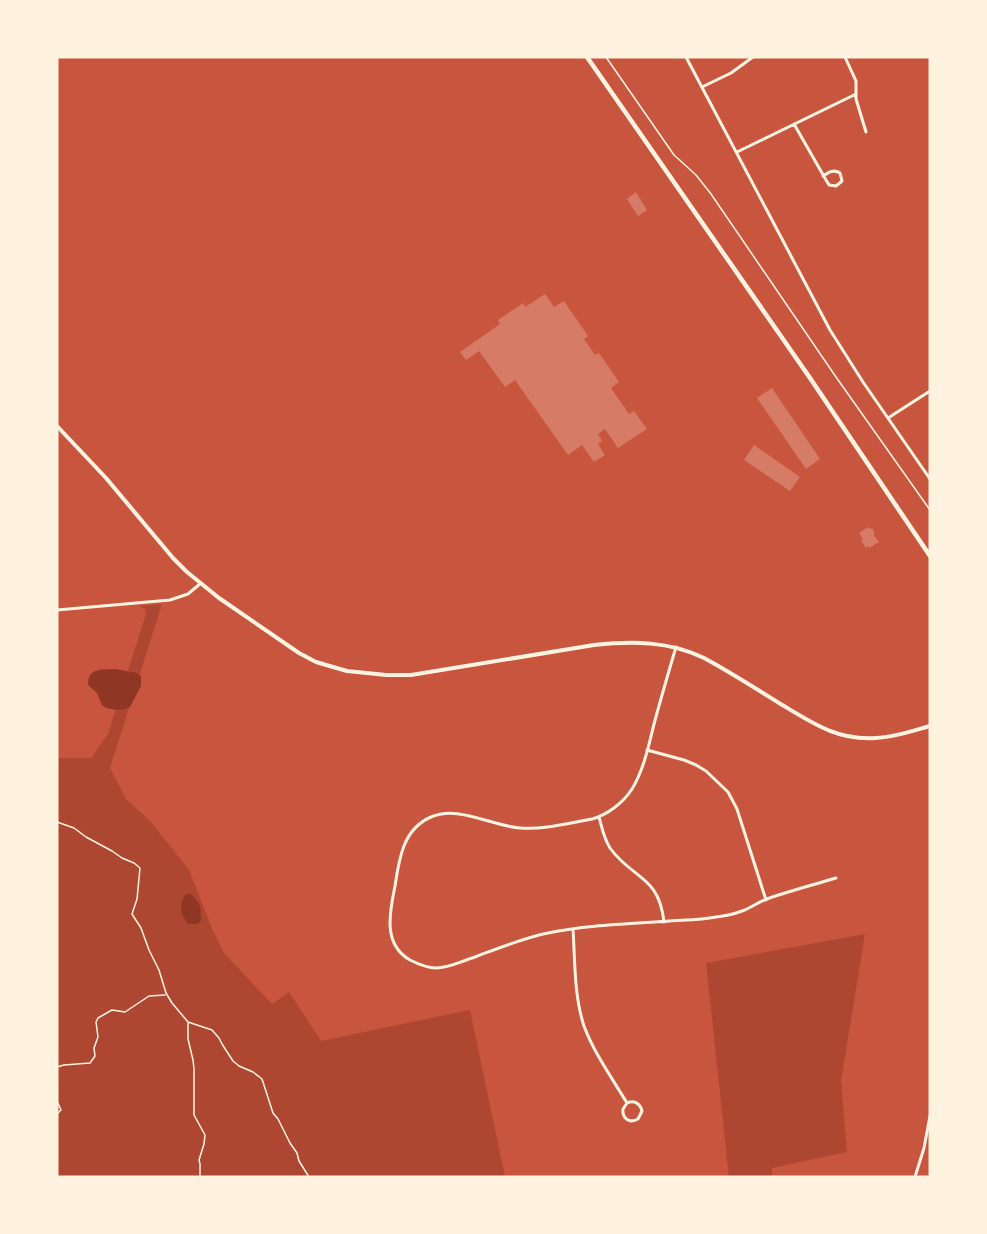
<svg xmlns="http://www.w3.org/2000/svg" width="987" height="1234" font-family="'IBM Plex Sans',sans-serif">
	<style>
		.green { fill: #ae4732 }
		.water { fill: #8f3625 }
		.building { fill: #d67c66 }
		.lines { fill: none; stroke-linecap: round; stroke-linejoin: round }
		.path { stroke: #fff3e0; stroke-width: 1.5 }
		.minor { stroke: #fff3e0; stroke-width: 3 }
		.tertiary { stroke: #fff3e0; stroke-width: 4 }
		.primary { stroke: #fff3e0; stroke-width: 4.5 }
	</style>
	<rect width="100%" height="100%" fill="#c8553d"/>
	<path class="green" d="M162 604 110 768 126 799 151 822 189 870 213 931 224 953 272 1004 289 992 321 1041 470 1010 505 1177H57V758H91L108 734 146 614 145 609 139 606Z
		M865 934 841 1081 847 1152 772 1168V1177H729L706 963Z"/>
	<path class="water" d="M115 669 137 673 141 676V686L130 707 125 709 117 710 106 708 102 705 97 693 88 685C88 667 102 670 115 669Z
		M186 894H191C201 903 201 908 201 921L197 924H188C180 915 178 904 186 894Z"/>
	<path class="building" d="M636 192 647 210 638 216 627 199Z
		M545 294 554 307 564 301 588 336 584 339 595 355 599 353 619 382 611 388 629 414 634 411 647 429 618 448 605 429 598 434 602 441 598 444 605 455 594 462 582 445 568 455 515 380 505 387 479 351 466 360 460 352 500 324 498 320 523 303 525 307Z
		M772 388 820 459 806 469 757 398Z
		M754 445 800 477 790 491 744 460Z
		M868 527 870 529 872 528 875 533 873 534 879 542 869 548 868 546 866 548 861 540 863 539 859 533Z"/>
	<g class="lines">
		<path class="path" d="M606 57 674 155 696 175 711 194 836 377 930 510
			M57 822 74 828 86 837 112 851 122 858 134 863 140 868 137 899 132 914 141 928 149 950 159 970 166 993 172 1003 188 1022 212 1030 219 1038 222 1044 233 1061 239 1066 253 1072 262 1079 273 1113 278 1119 290 1143 297 1153 299 1161 309 1177
			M188 1023V1039L193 1060 194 1069V1115L205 1135 204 1144 199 1160 200 1164V1177
			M57 1067 64 1065 90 1063 95 1056 94 1048 98 1037 96 1022 98 1018 112 1010 125 1012 149 996 165 995
			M57 1101 61 1110 57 1114"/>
		<path class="minor" d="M686 57 830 330 863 382 930 479
			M845 57 856 81V99L866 132
			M702 87 731 73 753 57
			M794 124 826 180 829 185 836 186 842 181 840 173C834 169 829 172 823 176
			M737 152 856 94
			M888 418 930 391
			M57 610 170 600 188 594 201 583
			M676 647C668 674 660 701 653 728 648 749 643 771 632 789 623 803 607 815 592 819 569 823 543 830 520 828 491 826 459 805 431 817 403 829 399 859 395 886 390 911 382 944 410 960 418 964 427 968 436 968 449 968 462 961 475 957 499 948 523 938 548 933 588 925 630 924 670 921 685 920 701 920 716 917 725 916 734 914 742 911 751 908 758 902 767 899 789 891 813 885 836 878
			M647 750 684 760 696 765 706 771 728 792 737 809 766 900
			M599 817C602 828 604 839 610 848 632 879 659 875 664 922
			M573 929C575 960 574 996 584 1026 594 1053 612 1078 627 1103L623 1109C622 1118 629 1124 638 1119L642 1111C640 1103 634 1100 627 1103
			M915 1177 924 1148 930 1116"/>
		<path class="tertiary" d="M57 426 106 478 173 558 187 572 219 598 299 653 316 662 347 671 386 675H411L594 645C633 641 669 641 704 658 730 672 755 688 779 703 811 722 837 741 876 738 895 737 912 731 930 726"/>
		<path class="primary" d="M587 57 810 378 930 556"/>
	</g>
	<rect width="987" height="1234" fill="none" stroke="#fff3e0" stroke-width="117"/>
</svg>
